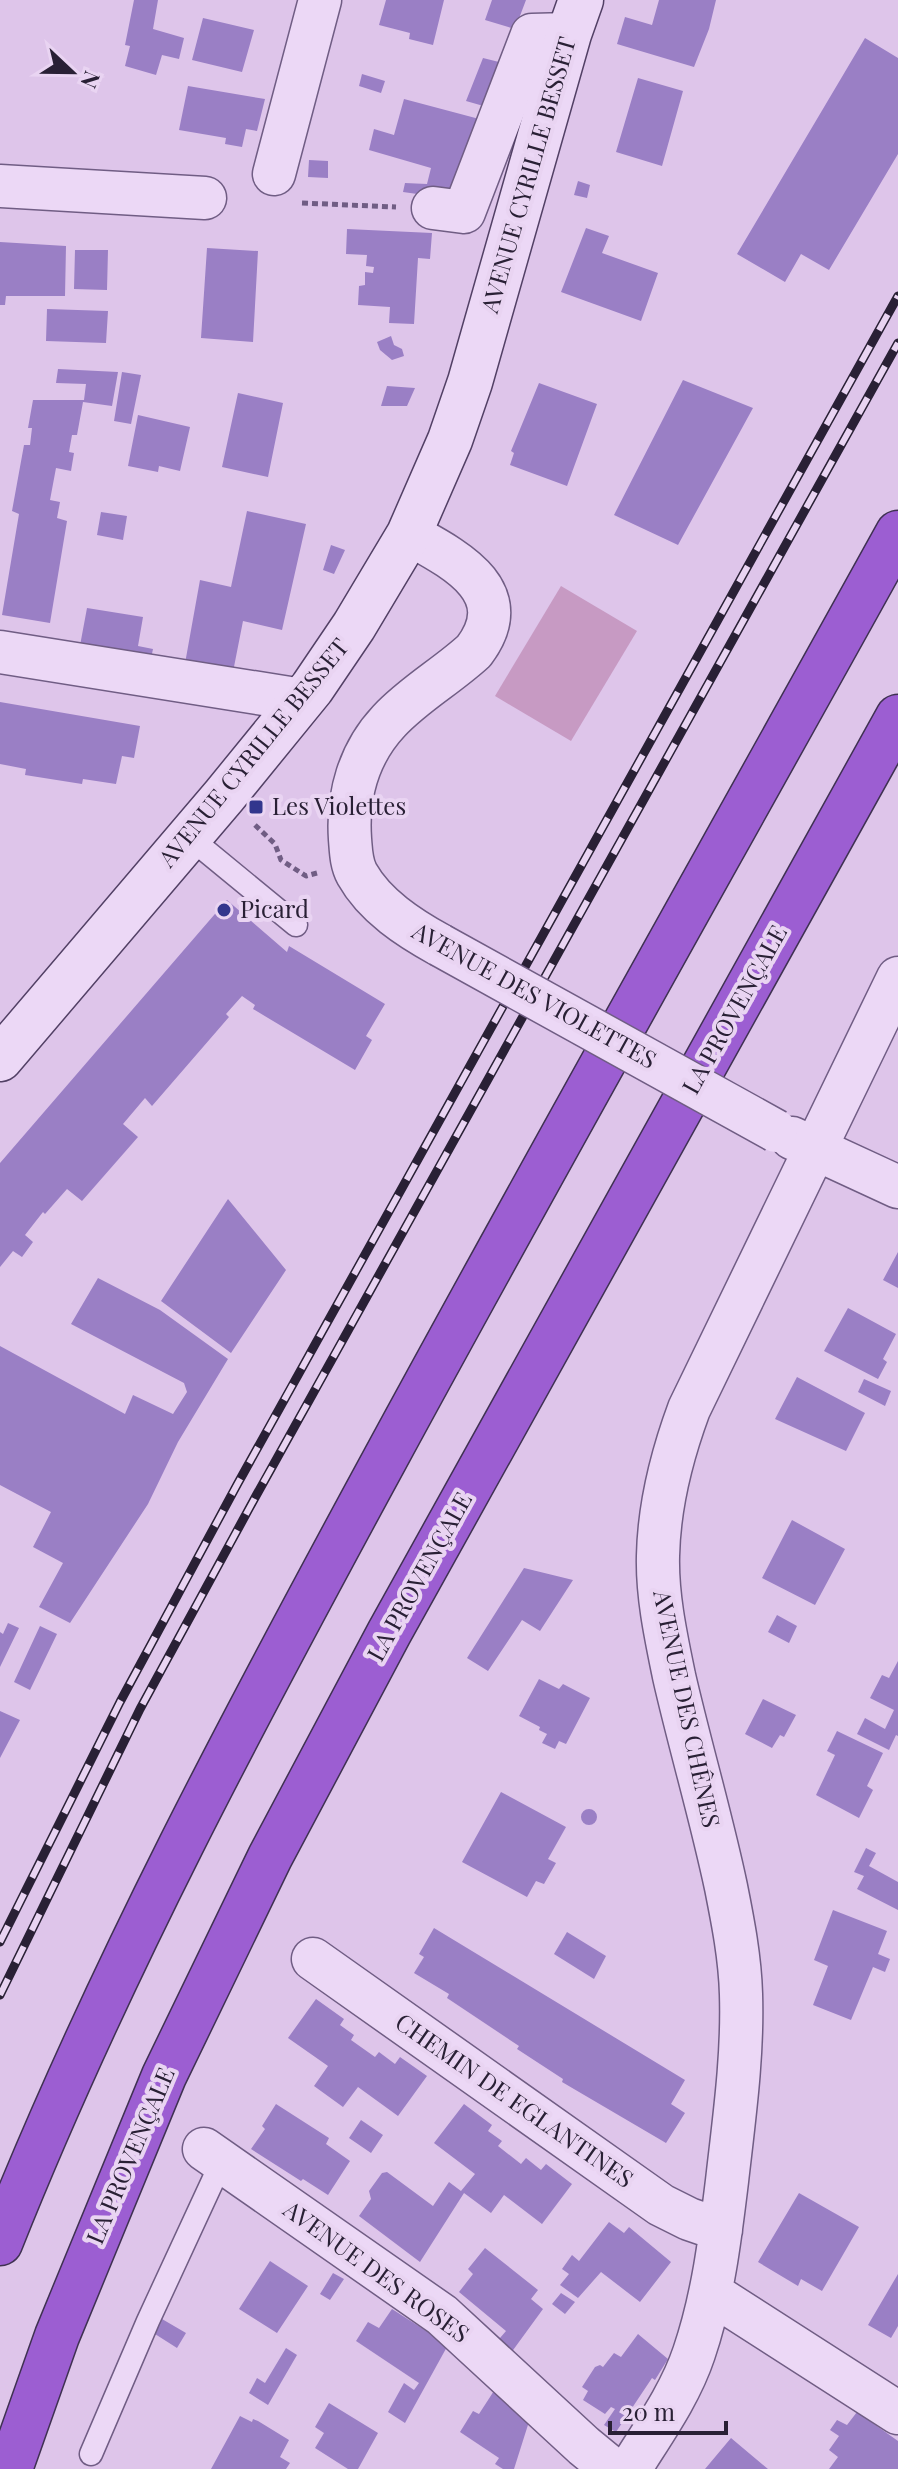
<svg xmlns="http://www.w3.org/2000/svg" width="898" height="2469" font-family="'Playfair Display',serif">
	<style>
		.green { fill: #c79ac3 }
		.building { fill: #9a7fc5 }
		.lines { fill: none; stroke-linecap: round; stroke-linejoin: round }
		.service-casing { stroke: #705d84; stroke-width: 25 }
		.minor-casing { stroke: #705d84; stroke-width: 45 }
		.secondary-casing { stroke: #524065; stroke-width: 47 }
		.motorway-casing { stroke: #3f3152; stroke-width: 47 }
		.path { stroke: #705d84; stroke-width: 5; stroke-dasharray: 6 4; stroke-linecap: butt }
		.service { stroke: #ecd8f6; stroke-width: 22 }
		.minor { stroke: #ecd8f6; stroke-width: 42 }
		.secondary { stroke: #ecd8f6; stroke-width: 44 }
		.motorway { stroke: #9c5ed2; stroke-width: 44 }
		.rail-casing { stroke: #292035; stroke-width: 9 }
		.rail { stroke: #e9d4f2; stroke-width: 6; stroke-dasharray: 18; stroke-linecap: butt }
		.minor-bridge-casing { stroke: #705d84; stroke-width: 45; stroke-linecap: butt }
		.minor-bridge { stroke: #ecd8f6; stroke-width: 42 }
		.poi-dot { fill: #32368d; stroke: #e9d4f2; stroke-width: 3 }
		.labels { text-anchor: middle; stroke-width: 8; stroke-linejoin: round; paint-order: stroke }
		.street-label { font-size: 24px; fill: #292035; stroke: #e9d4f2 }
		.poi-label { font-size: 24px; fill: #292035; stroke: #e9d4f2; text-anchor: start }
	</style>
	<rect width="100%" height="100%" fill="#dec5ea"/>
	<path class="green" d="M561 586 637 631 571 741 495 696Z"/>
	<path class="building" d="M134 0H158L153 29 184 38 179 59 162 55 156 75 125 66 130 46 125 45Z
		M386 0H444L433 45 409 39 410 33 379 25Z
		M492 0H526L515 29 485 20Z
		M659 0H716L709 29 694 67 617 44 625 17 652 25Z
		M203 18 254 30 242 72 192 60Z
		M865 38 898 58V154L829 270 801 254 785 282 737 254Z
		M483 58 503 63 487 107 466 101Z
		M362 74 385 81 381 93 359 86Z
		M638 78 683 91 662 166 616 152Z
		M188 86 265 99 257 131 246 129 242 147 225 144 226 138 179 130Z
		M404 99 483 120 453 199 403 192 405 183 427 184 431 168 369 150 374 129 394 135Z
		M309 160 328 161V178L308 177Z
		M578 181 590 185 587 198 574 195Z
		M586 228 609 236 602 253 658 273 641 321 561 292Z
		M347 229 432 233 430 259 418 258 414 324 389 323 390 307 358 305 359 286 365 285V272L373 273 374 267 366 266 367 255 346 254Z
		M0 242 66 246 65 296H6L5 305H0Z
		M207 248 258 251 253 342 201 338Z
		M75 250H108L107 290 74 289Z
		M47 309 108 311 106 343 46 341Z
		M391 336 394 345 402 349 404 356 392 360 380 350 377 342Z
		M58 369 118 372 112 406 83 402 77 435H72L69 452 74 453 71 471 56 468 50 500 60 502 57 518 67 521 50 623 2 615 19 514 12 511 24 445H30L32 428H28L33 400H84L86 384 56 383Z
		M122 372 141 375 131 424 114 421Z
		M683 380 753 408 678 545 614 515Z
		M539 383 597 404 567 486 510 465 514 453 511 451Z
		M387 386 415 388 407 406H381Z
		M238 393 283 403 268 477 222 467Z
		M138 415 190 427 180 471 159 466 158 472 128 466Z
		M247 511 306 524 282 630 243 621 232 677 184 669 200 580 231 587Z
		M101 512 127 516 123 540 97 535Z
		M331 545 345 550 334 574 323 570Z
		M87 608 143 617 138 646 153 649 150 663 79 651Z
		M0 702 140 726 134 758 122 756 116 784 83 779 82 784 25 775 26 769 0 764Z
		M227 900 287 952 289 946 385 1004 366 1036 372 1040 355 1070 253 1009 255 1005 242 996 226 1014 229 1017 152 1106 145 1098 123 1124 138 1137 82 1201 67 1189 45 1214 43 1212 25 1235 33 1242 22 1257 13 1251 0 1267V1163Z
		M228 1199 286 1270 231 1353 161 1301Z
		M898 1252V1288L883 1280Z
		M98 1278 160 1310 228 1359 178 1442 148 1504 70 1623 39 1607 63 1563 33 1547 51 1512 0 1485V1346L125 1414 133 1395 173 1414 187 1392 184 1383 71 1324Z
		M848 1308 896 1334 883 1359 887 1362 878 1379 824 1351Z
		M797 1377 865 1413 846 1451 775 1419Z
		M864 1379 891 1391 885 1406 858 1392Z
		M792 1520 845 1549 815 1605 762 1578Z
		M524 1568 573 1580 540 1631 522 1620 488 1671 467 1658Z
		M777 1615 797 1626 789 1643 768 1632Z
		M8 1623 19 1628 0 1667V1632L3 1634Z
		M40 1626 57 1634 30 1690 14 1682Z
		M898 1661V1736L896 1735 889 1750 857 1734 865 1718 885 1729 894 1710 870 1698 882 1675 889 1678Z
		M539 1679 559 1689 563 1684 590 1698 566 1744 559 1741 555 1749 542 1743 547 1734 539 1730 540 1727 519 1716Z
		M763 1699 796 1715 784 1737 780 1735 772 1748 745 1734Z
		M0 1711 20 1720 0 1758Z
		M837 1731 883 1753 867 1786 873 1790 859 1818 816 1795 835 1755 827 1751Z
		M501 1792 566 1827 548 1859 556 1863 544 1884 536 1881 527 1897 462 1862Z
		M581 1817a8 8 0 1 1 16 0a8 8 0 1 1-16 0Z
		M866 1848 876 1853 869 1866 898 1882V1910L857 1889 864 1876 854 1872Z
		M833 1910 887 1931 878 1954 890 1959 885 1972 873 1967 851 2020 813 2005 828 1966 814 1960Z
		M434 1928 685 2080 671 2104 685 2113 666 2143 562 2082 563 2079 517 2049 519 2046 447 1998 449 1994 414 1973 424 1957 419 1954Z
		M567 1932 606 1956 594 1979 554 1954Z
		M316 1999 344 2019 340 2025 354 2035 351 2040 375 2057 379 2052 395 2064 400 2057 427 2076 398 2116 358 2087 343 2107 314 2086 328 2066 288 2038Z
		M276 2104 329 2138 326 2144 350 2161 328 2195 303 2179 301 2181 251 2149 265 2129 262 2126Z
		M464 2104 492 2125 488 2131 502 2141 498 2146 521 2164 526 2158 541 2170 546 2164 572 2184 542 2224 504 2195 491 2213 464 2193 420 2262 359 2216 371 2199 369 2191 382 2173 387 2172 433 2206 449 2182 461 2191 475 2174 434 2143Z
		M361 2120 383 2135 371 2153 349 2138Z
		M799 2193 859 2227 822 2291 801 2279 798 2286 758 2262Z
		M609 2222 624 2233 629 2227 671 2262 640 2302 601 2272 578 2298 560 2285 569 2274 562 2269 572 2255 579 2261Z
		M485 2248 538 2290 531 2299 543 2309 508 2357 494 2345 506 2331 459 2292 473 2274 468 2269Z
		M270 2261 308 2286 277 2333 239 2309Z
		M333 2273 344 2279 330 2300 320 2294Z
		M898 2274V2326L891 2338 868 2325Z
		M561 2293 575 2302 565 2314 552 2304Z
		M392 2309 448 2345 405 2423 388 2412 404 2383 414 2390 419 2383 356 2341 368 2322 379 2328Z
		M162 2319 186 2333 177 2348 155 2334Z
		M638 2334 668 2359 655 2380 652 2378 616 2432 604 2425 615 2409 611 2407 605 2414 583 2400 588 2391 582 2387 595 2367 600 2365 603 2367 614 2353 621 2357Z
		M286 2348 297 2355 268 2405 249 2393 257 2378 265 2383Z
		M501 2380 533 2409 514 2469H503L495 2464 499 2458 460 2432 473 2411 479 2414Z
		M329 2403 378 2433 358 2469H348L315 2448 324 2433 315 2427Z
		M857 2412 898 2441V2469H829L838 2457 829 2450 839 2436 830 2430 837 2420 847 2425Z
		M240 2416 252 2422 253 2419 258 2421 289 2440 280 2457 290 2463 286 2469H211Z
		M731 2438 768 2469H705Z"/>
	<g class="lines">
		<g class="service-casing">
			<path id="service" d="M189 837 296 925
				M91 2454 148 2321 222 2161"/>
		</g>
		<g class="minor-casing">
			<path id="minor" d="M274 174 320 0
				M0 186 205 198
				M433 208 464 212 532 35 569 34
				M409 534C454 559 519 591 474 651 447 676 414 694 389 721 359 753 347 795 350 839 351 851 351 863 357 874 375 906 409 928 440 945
				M0 652 302 700
				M792 1138 898 1187
				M313 1959 661 2205 689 2219 721 2230
				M204 2149 442 2315 584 2446 612 2469
				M711 2293 898 2413
				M630 2469C653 2432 680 2395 694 2353 713 2297 720 2239 727 2181 734 2119 743 2057 741 1994 740 1958 733 1922 726 1887 711 1816 690 1746 674 1676 666 1637 657 1596 658 1556 659 1506 672 1455 689 1409L898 978"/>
		</g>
		<g class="secondary-casing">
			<path id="secondary" d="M0 1059 224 796 312 688 354 626 409 534 450 440 470 382 569 34 581 0"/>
		</g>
		<g class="motorway-casing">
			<path id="motorway" d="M0 2243C108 1972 246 1715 385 1459 553 1149 727 842 898 533
				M10 2469 57 2336 164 2076 270 1857 389 1633 898 717"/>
		</g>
		<path class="path" d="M302 203 396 207
			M255 825 275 844 281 860 306 876 317 873"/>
		<use href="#service" class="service"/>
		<use href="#minor" class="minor"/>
		<use href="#secondary" class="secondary"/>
		<use href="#motorway" class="motorway"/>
		<g class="rail-casing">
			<path id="rail" d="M0 1942 120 1702 238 1483 898 296
				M0 1995 140 1709 257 1494 898 343"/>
		</g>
		<use href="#rail" class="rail"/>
		<g class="minor-bridge-casing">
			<path id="minor-bridge" d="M440 945 776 1131"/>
		</g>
		<use href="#minor-bridge" class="minor-bridge"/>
	</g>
	<g class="poi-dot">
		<rect x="248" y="799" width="16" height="16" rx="4"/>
		<circle cx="224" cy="910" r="8"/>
	</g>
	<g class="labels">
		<g class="street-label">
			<text transform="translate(529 175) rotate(-74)" y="8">AVENUE CYRILLE BESSET</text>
			<text transform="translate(254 753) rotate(-51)" y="8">AVENUE CYRILLE BESSET</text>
			<text transform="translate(534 996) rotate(29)" y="8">AVENUE DES VIOLETTES</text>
			<text transform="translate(735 1010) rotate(-61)" y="8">LA PROVENÇALE</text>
			<text transform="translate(420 1577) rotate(-61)" y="8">LA PROVENÇALE</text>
			<text transform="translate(686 1709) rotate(78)" y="8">AVENUE DES CHÊNES</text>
			<text transform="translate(514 2101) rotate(35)" y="8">CHEMIN DE EGLANTINES</text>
			<text transform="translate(131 2156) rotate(-67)" y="8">LA PROVENÇALE</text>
			<text transform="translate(376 2272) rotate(36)" y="8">AVENUE DES ROSES</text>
		</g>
		<g class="poi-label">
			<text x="272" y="815">Les Violettes</text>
			<text x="240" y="918">Picard</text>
		</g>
	</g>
	<g transform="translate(72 72) rotate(112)" stroke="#e9d4f2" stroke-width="6" paint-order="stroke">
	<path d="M0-6L14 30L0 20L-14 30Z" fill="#292035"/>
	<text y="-12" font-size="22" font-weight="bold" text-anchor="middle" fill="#292035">N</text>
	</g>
	<path d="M610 2421v12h116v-12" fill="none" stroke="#292035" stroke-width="4"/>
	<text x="622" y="2421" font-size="24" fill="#292035" stroke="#e9d4f2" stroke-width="6" paint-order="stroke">20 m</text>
</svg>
